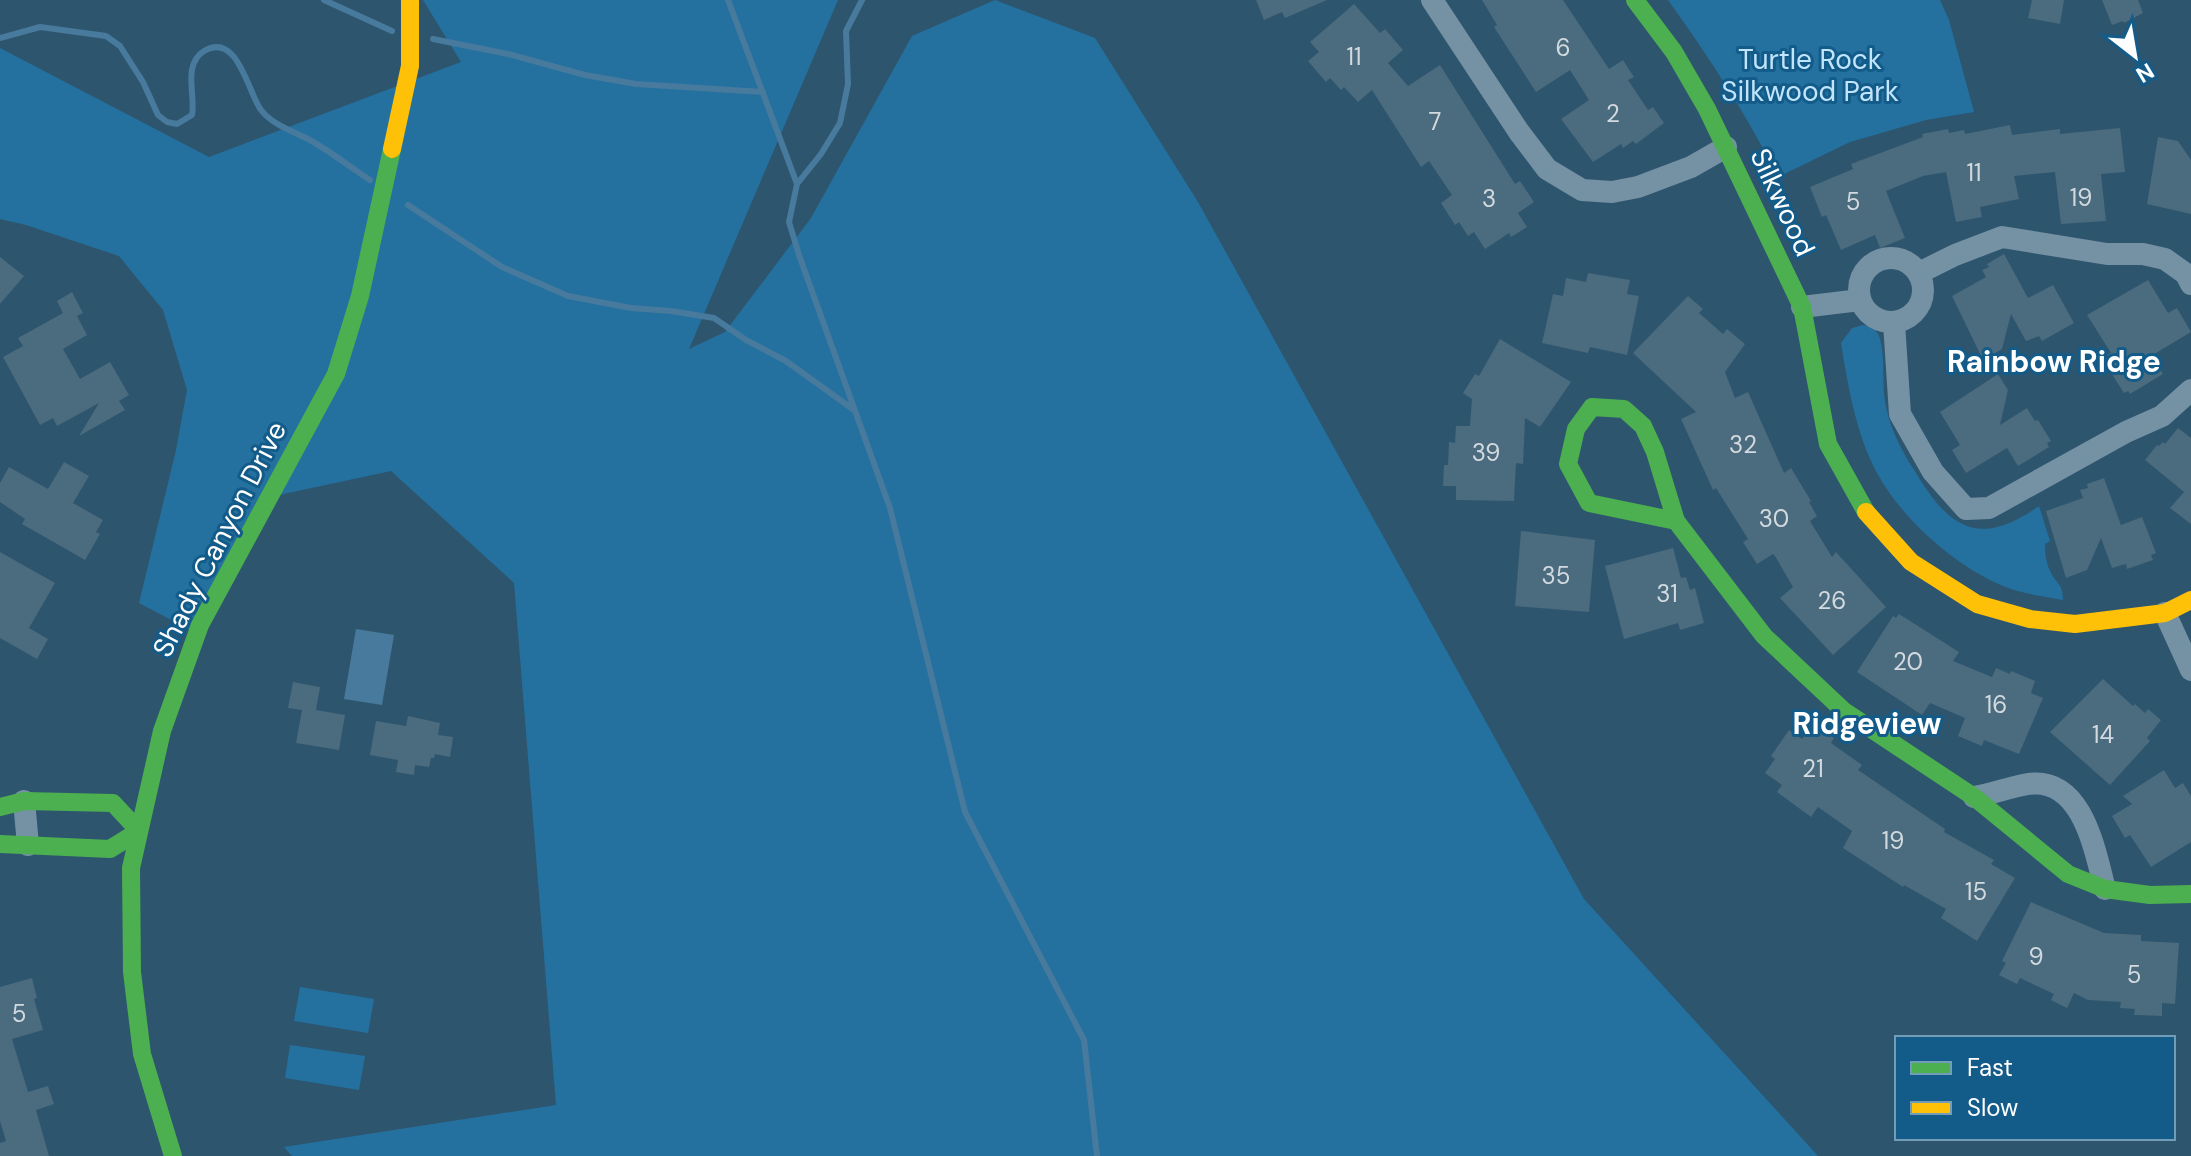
<svg xmlns="http://www.w3.org/2000/svg" width="2191" height="1156" font-family="'DM Sans',sans-serif">
	<style>
		.green { fill: #2471a0 }
		.water { fill: #477a9c }
		.lines { fill: none; stroke-linecap: round; stroke-linejoin: round }
		.stream { stroke: #477a9c; stroke-width: 6 }
		.building { fill: #4b6b7e }
		.street { stroke: #7591a4; stroke-width: 22 }
		.fast { stroke: #4caf50; stroke-width: 18 }
		.slow { stroke: #ffc107; stroke-width: 18 }
		.labels { text-anchor: middle; stroke-width: 6; stroke-linejoin: round; paint-order: stroke }
		.number-label { font-size: 24px; fill: #d2dadf }
		.park-label { font-size: 28px; fill: #c0e5fc; stroke: #135b89 }
		.street-label { font-size: 28px; fill: #fff; stroke: #135b89 }
		.neighbourhood-label { font-size: 30px; font-weight: bold; fill: #fff; stroke: #135b89 }
	</style>
	<rect width="100%" height="100%" fill="#2e556e"/>
	<path class="green" d="M423 0H838L689 349 725 332 811 218 912 36 995 0 1095 38 1198 202 1584 899 1818 1156H292L284 1147 556 1105 514 583 391 471 274 496 196 633 139 603 176 450 187 390 163 310 119 256 26 225 0 219V48L209 157 461 62Z
		M1668 0H1940L1949 20 1974 112 1926 120 1850 142 1778 177C1747 115 1709 57 1668 0Z
		M1863 325C1871 327 1878 330 1880 339 1886 361 1881 385 1886 407 1891 431 1903 453 1916 473 1951 531 1980 547 2039 506L2050 541 2045 544C2045 554 2046 562 2050 571 2056 584 2063 583 2063 600 2043 596 2022 594 2003 586 1955 566 1902 519 1877 473 1856 434 1848 386 1841 343L1852 328Z
		M300 987 374 999 368 1033 294 1021Z
		M290 1045 365 1056 359 1090 285 1078Z"/>
	<path class="water" d="M356 629 394 635 382 705 344 699Z"/>
	<g class="lines">
		<path class="stream" d="M324 0 392 31
			M728 0 797 184
			M862 0 846 31 848 84 840 123 821 154 797 184 789 222 799 255 890 508 965 812 1084 1040 1097 1156
			M0 38 40 27 106 36 120 46 143 82 158 115 167 122 177 124 192 115C196 96 182 65 204 51 238 31 248 93 261 110 273 125 292 131 308 139 330 151 350 167 370 180
			M433 39 508 54 585 75 636 84 763 92
			M408 205 502 267 568 296 631 308 671 311 714 318 746 340 786 361 854 410"/>
	</g>
	<path class="building" d="M1256 0H1327L1285 18 1282 12 1264 20Z
		M1482 0H1563L1609 69 1623 60 1634 77 1628 80 1648 110 1653 107 1664 123 1636 144 1633 141 1623 148 1621 144 1593 162 1561 119 1589 100 1570 70 1536 92 1494 27 1497 25Z
		M2032 0H2064L2060 24 2028 18Z
		M2102 0H2138L2143 13 2124 23 2123 21 2112 25Z
		M1354 4 1380 33 1385 29 1403 50 1388 63 1408 86 1440 65 1515 184 1520 181 1534 202 1518 213 1527 227 1511 237 1509 233 1485 249 1474 232 1468 236 1459 222 1455 225 1441 203 1452 195 1429 161 1421 167 1372 90 1358 102 1344 87 1341 90 1330 78 1326 82 1308 61 1319 52 1310 42Z
		M2010 125 2012 135 2060 129V134L2120 128 2125 172 2101 174 2106 221 2061 224 2055 172 2014 176 2019 199 1980 207 1982 217 1956 222 1946 172 1923 176 1886 191 1905 238 1880 248 1875 235 1841 250 1826 215 1822 217 1810 187 1853 169 1851 164 1923 137 1922 134 1948 129 1949 133 1964 130 1965 134Z
		M2158 137 2178 141 2191 160V214L2147 204Z
		M2004 254 2028 298 2053 285 2074 323 2042 341 2039 336 2026 341 2011 314 2002 349 1983 360 1952 296 1986 277 1982 270 1989 267 1987 264Z
		M0 257 24 276 0 304Z
		M1588 273 1630 280 1627 294 1639 296 1627 355 1590 347 1588 353 1542 343 1553 294 1563 296 1566 278 1586 282Z
		M2148 280 2168 313 2177 308 2191 332 2151 356 2163 374 2130 394 2128 391 2124 393 2110 371 2115 368 2107 355 2111 353 2087 315Z
		M72 292 83 313 77 316 87 335 63 349 80 379 110 362 129 395 119 401 125 410 79 436 99 403 57 426 53 418 40 425 3 357 23 346 18 338 63 313 57 301Z
		M1688 296 1703 309 1699 313 1723 334 1727 329 1745 344 1725 372 1735 398 1748 392 1784 473 1791 468 1811 501 1809 502 1817 516 1810 521 1832 557 1836 552 1886 607 1833 655 1780 598 1793 587 1775 556 1773 554 1757 564 1743 542 1748 539 1716 488 1713 490 1681 419 1696 412 1633 353Z
		M1500 339 1571 382 1540 427 1525 418 1523 464 1516 463 1514 501 1456 500V486H1443L1444 465H1448L1449 442 1455 443 1456 426H1470L1472 399 1463 393 1475 374 1479 376Z
		M1998 374 2008 390 2000 425 2027 408 2035 421 2038 420 2051 441 2047 443 2049 447 2018 466 2007 448 1966 473 1952 450 1960 445 1940 412Z
		M2178 428 2191 438V524L2170 508 2184 492 2145 460 2157 445 2159 446 2163 442 2165 444Z
		M64 462 89 476 73 503 103 520 96 532 100 534 85 560 22 524 25 519 0 502V483L9 467 48 489Z
		M2104 478 2121 525 2142 517 2156 553 2151 555 2153 560 2127 569 2126 564 2112 568 2101 538 2087 570 2066 578 2046 511 2083 498 2080 490 2088 488 2087 484Z
		M1521 531 1595 540 1589 612 1515 606Z
		M1673 548 1681 578 1686 577 1690 590 1695 588 1704 623 1680 630 1678 623 1624 639 1605 566Z
		M0 552 55 583 29 628 48 639 37 659 0 638Z
		M1899 614 1959 652 1953 661 1992 677 1996 668 2010 674 2011 671 2035 681 2031 693 2043 698 2019 754 1984 740 1982 746 1958 736 1965 718 1930 703 1922 715 1857 672 1893 616 1896 618Z
		M2103 679 2133 706 2135 704 2145 713 2148 709 2161 720 2147 738 2150 741 2110 785 2050 732Z
		M293 682 320 687 316 710 345 715 339 750 296 743 302 710 288 708Z
		M408 716 440 723 438 735 453 737 450 757 435 754 434 758H431L429 767 415 765 414 775 396 772 398 760 370 755 376 721 406 726Z
		M1813 724 1834 738 1831 743 1862 765 1858 770 1945 829 1944 832 1994 860 1991 864 2015 878 1977 941 1941 918 1946 909 1904 885 1903 887 1843 848 1852 831 1818 807 1811 817 1777 792 1782 785 1765 773 1775 759 1771 756 1789 730 1802 739Z
		M2164 770 2175 788 2183 783 2191 796V842L2151 867 2130 835 2125 838 2112 816 2132 804 2123 796Z
		M2031 902 2104 933 2141 935V941L2179 943 2175 1004 2162 1003V1016L2138 1015H2134L2135 1009 2120 1008 2121 1002 2088 1000 2074 993 2067 1008 2051 1000 2054 994 2020 978 2017 984 1999 975 2006 963 2002 961Z
		M32 978 37 998 34 999 43 1030 12 1039 28 1092 48 1086 54 1104 36 1110 49 1156H0V1143L6 1141 0 1121V987Z"/>
	<g class="lines">
		<path class="street" d="M1432 0 1519 132 1547 169 1582 190 1612 192 1638 187 1691 167 1726 147
			M1859 290a32 32 0 1 1 64 0a32 32 0 1 1-64 0Z
			M1919 273 1955 255 2002 237 2107 254H2143L2165 259 2186 274 2191 284
			M1802 307 1860 300
			M1894 323 1900 414 1933 472 1966 509 1989 508 2126 432 2162 416 2191 390
			M2165 613 2191 670
			M1974 797C1992 794 2010 787 2028 784 2083 776 2095 852 2105 889
			M24 801 28 845"/>
		<path class="fast" d="M1635 0 1674 52 1707 109 1802 307 1828 444 1866 512
			M1676 521 1589 503 1568 464 1576 429 1592 407 1624 409 1643 426 1655 452 1676 521 1764 636 1844 711 1974 797 2068 874 2105 889 2150 895 2191 894
			M0 807 24 801 113 803 139 831
			M0 844 110 849 139 831
			M173 1156 142 1054 132 972 131 868 162 731 200 625 336 374 360 296 392 149"/>
		<path class="slow" d="M392 149 410 66V0
			M1866 512 1911 562 1977 604 2030 619 2075 624 2165 613 2191 600"/>
	</g>
	<g class="labels">
		<g class="number-label">
			<text x="1563" y="56">6</text>
			<text x="1354" y="65">11</text>
			<text x="1613" y="122">2</text>
			<text x="1435" y="130">7</text>
			<text x="1974" y="181">11</text>
			<text x="2081" y="206">19</text>
			<text x="1489" y="207">3</text>
			<text x="1853" y="210">5</text>
			<text x="1743" y="453">32</text>
			<text x="1486" y="461">39</text>
			<text x="1774" y="527">30</text>
			<text x="1556" y="584">35</text>
			<text x="1667" y="602">31</text>
			<text x="1832" y="609">26</text>
			<text x="1908" y="670">20</text>
			<text x="1996" y="713">16</text>
			<text x="2103" y="743">14</text>
			<text x="1813" y="777">21</text>
			<text x="1893" y="849">19</text>
			<text x="1976" y="900">15</text>
			<text x="2036" y="965">9</text>
			<text x="2134" y="983">5</text>
			<text x="19" y="1022">5</text>
		</g>
		<g class="park-label">
			<text x="1810" y="69">Turtle Rock<tspan x="1810" dy="32">Silkwood Park</tspan></text>
		</g>
		<g class="street-label">
			<text transform="translate(1783 202) rotate(65)" y="10">Silkwood</text>
			<text transform="translate(219 539) rotate(-63)" y="10">Shady Canyon Drive</text>
		</g>
		<g class="neighbourhood-label">
			<text x="2054" y="372">Rainbow Ridge</text>
			<text x="1867" y="734">Ridgeview</text>
		</g>
	</g>
	<rect x="1895" y="1036" width="280" height="104" fill="#135b89" stroke="#719db8" stroke-width="2"/>
	<rect x="1911" y="1062" width="40" height="12" fill="#4caf50" stroke="#719db8" stroke-width="2"/>
	<text x="1967" y="1076" font-size="24" fill="#ffffff">Fast</text>
	<rect x="1911" y="1102" width="40" height="12" fill="#ffc107" stroke="#719db8" stroke-width="2"/>
	<text x="1967" y="1116" font-size="24" fill="#ffffff">Slow</text>
	<g transform="translate(2135 56) rotate(149)" stroke="#135b89" stroke-width="6" paint-order="stroke">
	<path d="M0-6L14 30L0 20L-14 30Z" fill="#ffffff"/>
	<text y="-12" font-size="22" font-weight="bold" text-anchor="middle" fill="#ffffff">N</text>
	</g>
</svg>
